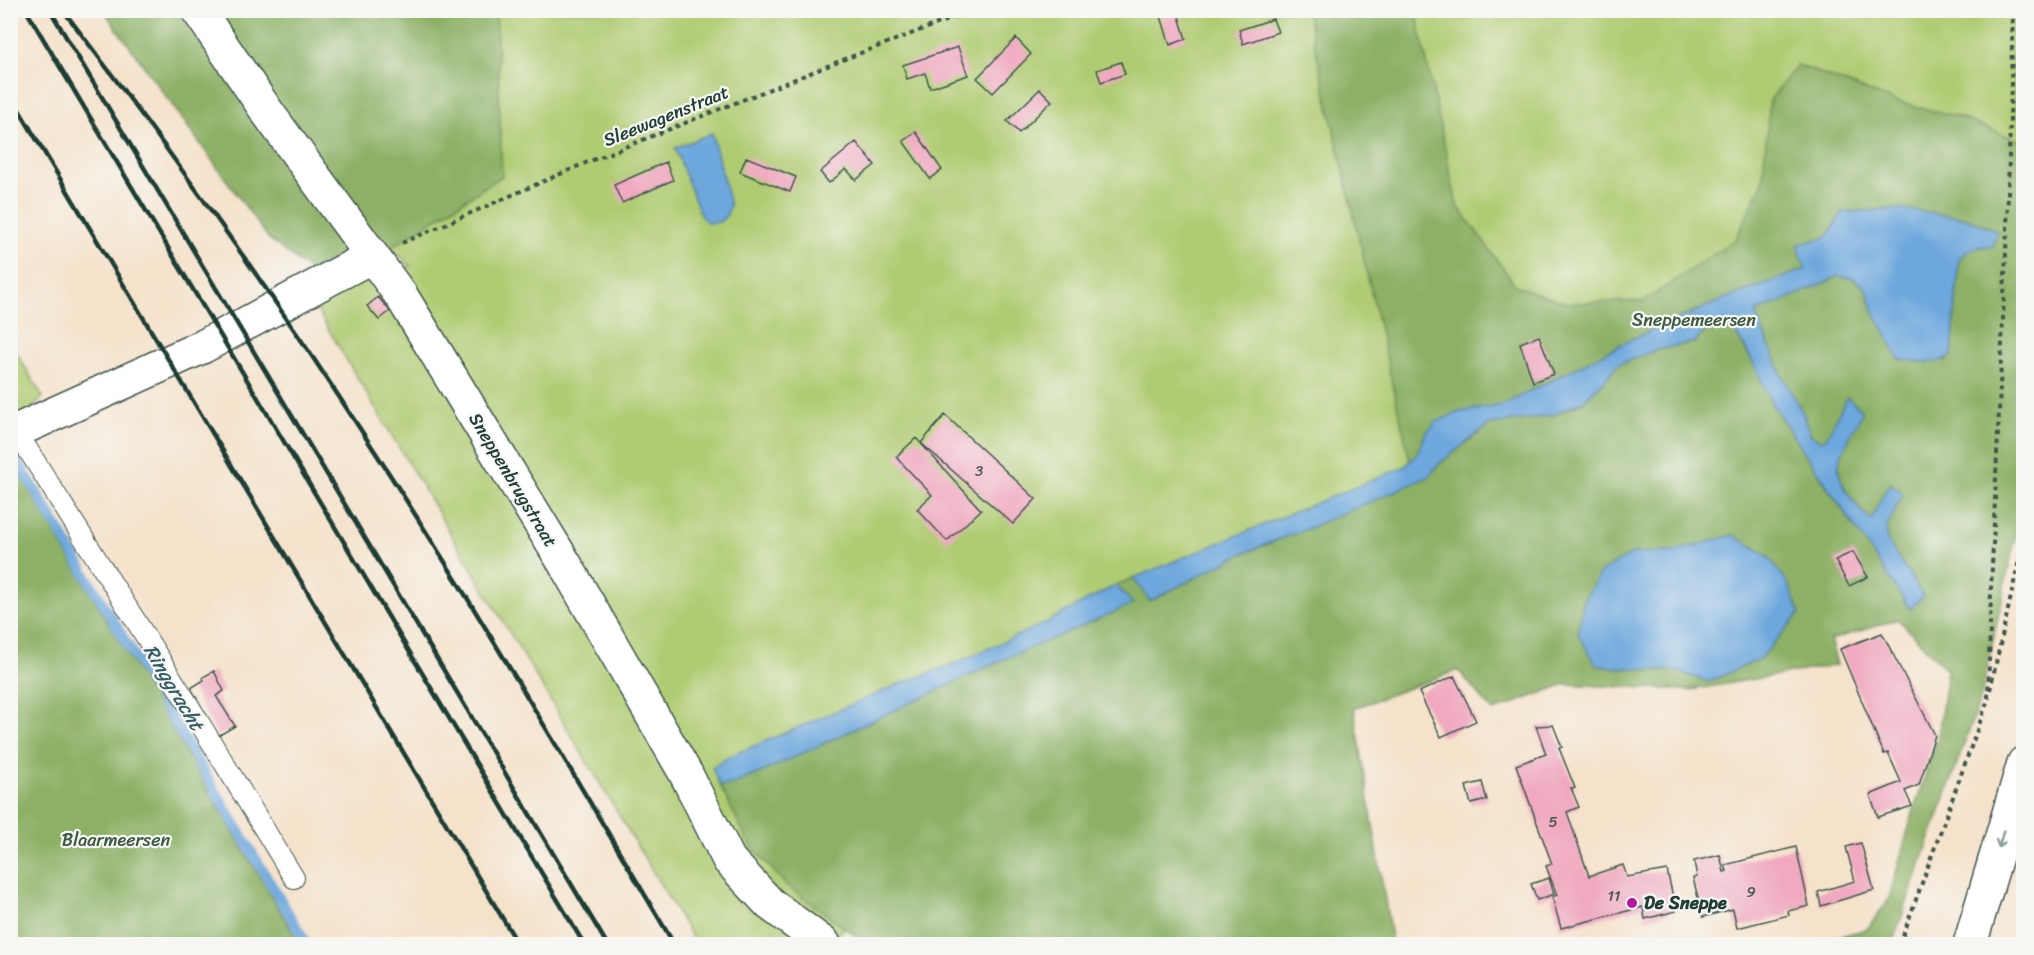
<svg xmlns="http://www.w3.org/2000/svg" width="2034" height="955" font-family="Sriracha,sans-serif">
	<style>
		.green { fill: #b0cc73; stroke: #688454; stroke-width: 1.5 }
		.forest { fill: #8cb065; stroke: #56764c; stroke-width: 1.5; fill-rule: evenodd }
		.water { fill: #6da7dd; stroke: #467288; stroke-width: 1.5 }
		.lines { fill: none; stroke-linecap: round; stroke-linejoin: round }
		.stream { stroke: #6da7dd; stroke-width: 10 }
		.building { fill: #f0a9c0 }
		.service-casing { stroke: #3f564b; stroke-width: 22 }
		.minor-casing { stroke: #3f564b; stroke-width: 36 }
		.trunk-casing { stroke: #3f564b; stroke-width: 36 }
		.path { stroke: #3f564b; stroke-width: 4; stroke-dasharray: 4.5 4.5; stroke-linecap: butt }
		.service { stroke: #fff; stroke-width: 20 }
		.minor { stroke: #fff; stroke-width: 33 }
		.trunk { stroke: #fff; stroke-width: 33 }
		.rail { stroke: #1f3d34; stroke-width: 4.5 }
		.oneway { stroke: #8f9e9a }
		.poi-dot { fill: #b5179e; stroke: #f6f6f2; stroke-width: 2 }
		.labels { text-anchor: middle; stroke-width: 4.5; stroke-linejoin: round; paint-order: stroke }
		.number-label { font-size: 15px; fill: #535857 }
		.street-label { font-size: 18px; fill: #1f3d34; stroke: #f6f6f2 }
		.park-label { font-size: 18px; fill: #3c5a41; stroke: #f6f6f2 }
		.poi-label { font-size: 18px; font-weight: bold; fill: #1f3d34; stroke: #f6f6f2; text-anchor: start }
		.water-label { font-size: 20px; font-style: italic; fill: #365d67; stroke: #f6f6f2 }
	</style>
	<rect width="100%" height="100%" fill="#f6f6f2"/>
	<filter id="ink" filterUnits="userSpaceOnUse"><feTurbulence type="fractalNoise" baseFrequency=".0167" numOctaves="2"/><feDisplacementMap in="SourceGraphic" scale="12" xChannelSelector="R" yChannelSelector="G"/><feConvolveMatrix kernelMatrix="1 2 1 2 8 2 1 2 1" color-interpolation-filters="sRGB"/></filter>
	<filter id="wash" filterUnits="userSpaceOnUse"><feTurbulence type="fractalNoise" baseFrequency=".008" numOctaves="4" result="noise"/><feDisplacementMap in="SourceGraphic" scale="24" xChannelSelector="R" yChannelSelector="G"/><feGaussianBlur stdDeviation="1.35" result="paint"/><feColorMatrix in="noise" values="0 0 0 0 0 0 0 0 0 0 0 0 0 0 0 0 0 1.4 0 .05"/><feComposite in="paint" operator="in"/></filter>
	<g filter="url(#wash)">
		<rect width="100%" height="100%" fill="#f5e2cb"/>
		<path class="green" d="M229 11H2023L2024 183 1947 670 1898 619 1830 640 1837 665 1690 690 1565 684 1493 711 1458 670 1354 708 1392 944H867L845 928 828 944H696L312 302 370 271 411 266 391 248Z
			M10 342 43 397 11 433H10Z"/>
		<path class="forest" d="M104 11H496L502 176 391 248H357L310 271 269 239Z
			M1307 11H1416L1457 205 1516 286 1566 303 1644 301 1735 240 1762 184 1770 100 1797 65 1895 101 1958 117 2023 142V501L1981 697 1892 944H1811L1867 929 1888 901 1914 809 1938 736 1947 670 1898 619 1830 640 1837 665 1690 690 1565 684 1493 711 1458 670 1354 708 1392 944H867L787 886 750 845 720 786 734 784 769 769 1000 661 1132 604 1116 585 1133 578 1150 601 1241 554 1309 528 1428 477 1439 464 1489 425 1553 415 1583 402 1605 380 1617 365 1656 350 1695 342 1708 328 1724 321 1734 330 1757 370 1772 404 1852 524 1923 596 1887 541V527L1903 493 1890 484 1885 491 1872 520C1859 510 1836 482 1839 464 1841 451 1856 425 1862 412L1847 398 1826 440 1821 441 1811 435 1804 415 1781 373 1755 313 1839 276 1853 278 1867 289 1873 310 1945 361 1952 355 1959 259C1970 248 1977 246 1993 246L1966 218 1901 209 1843 212 1807 269 1722 300 1634 338 1503 405 1459 412 1437 422 1426 433 1417 454 1410 461ZM1672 552 1760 659 1709 682 1675 671 1597 666 1634 553Z
			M11 459 300 944H11Z"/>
		<path class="water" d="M712 133 730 205 727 215 720 222 708 223 701 216 675 148Z
			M1901 209 1966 218 1997 231 1993 246C1977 246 1970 248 1959 259L1952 355C1938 367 1916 362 1899 359L1873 310 1867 289 1853 278 1839 276 1755 313 1781 373 1804 415 1811 435 1821 441 1826 439 1847 397 1863 412C1856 425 1841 451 1839 464 1836 481 1858 510 1871 520L1885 491 1890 484 1903 493 1887 527V540L1923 596 1910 609 1772 404C1759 376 1747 342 1724 321L1708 328 1695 342 1656 350 1617 365 1605 380 1583 401 1553 415 1489 425 1439 464 1428 477 1309 528 1241 554 1150 601 1133 578 1404 467 1417 454 1426 433 1436 422 1459 412 1503 405 1634 338 1722 300 1806 269 1797 245 1827 237 1843 212Z
			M1733 535 1768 556 1787 582 1800 613 1760 659 1709 682 1675 671 1597 666 1578 634 1584 599 1602 571 1634 553 1672 552Z
			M1116 585 1133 604 1000 661 769 769 734 784 720 786 712 768 728 757 902 683 956 663 1045 623Z"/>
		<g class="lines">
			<path class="stream" d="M10 448 307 944"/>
		</g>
		<g id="blocks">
			<path class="building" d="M1159 10H1177L1186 39 1170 45Z
				M1273 19 1278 32 1243 44 1239 30Z
				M1016 38 1031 54 993 93 977 78Z
				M958 47 968 75 930 88 925 73 907 79 903 65Z
				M1121 62 1125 74 1101 82 1097 70Z
				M1040 89 1052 101 1019 133 1007 121Z
				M916 132 942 170 930 179 903 141Z
				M856 142 875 165 856 180 846 169 829 183 820 172Z
				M746 157 796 177 790 192 740 172Z
				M666 162 673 180 622 203 614 185Z
				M378 297 390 311 379 320 367 306Z
				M1539 336 1554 374 1533 382 1520 343Z
				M945 415 1036 499 1013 524 921 443Z
				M916 438 981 510 947 541 917 509 932 495 896 457Z
				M1853 552 1868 577 1849 586 1835 560Z
				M1882 633 1935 735 1919 785 1905 791 1912 806 1878 817 1870 795 1901 782 1888 753 1884 754 1840 649Z
				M214 671 224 691 216 696 235 726 218 736 191 688 204 680 203 677Z
				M1454 676 1476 721 1441 737 1419 692Z
				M1553 725 1562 747 1559 748 1575 788H1571L1579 807 1567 812 1589 876 1623 865 1627 877 1667 870 1676 911 1645 919 1643 907 1561 928 1552 897 1557 895 1546 866 1552 864 1516 765 1546 754 1536 726Z
				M1482 782 1487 800 1471 804 1466 786Z
				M1861 843 1874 890 1821 906 1818 892 1855 881 1846 847Z
				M1796 847 1809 906 1788 911 1789 915 1737 928 1733 909 1703 917 1693 878 1697 877 1694 861 1720 855 1724 872 1727 871 1725 865Z
				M1549 878 1554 894 1537 900 1531 884Z"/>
		</g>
	</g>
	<g filter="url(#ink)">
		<use href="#blocks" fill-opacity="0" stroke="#3f564b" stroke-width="1.5"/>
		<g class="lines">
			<g class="service-casing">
				<path id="service" d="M16 431 185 699 294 878"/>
			</g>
			<g class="minor-casing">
				<path id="minor" d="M198 10 268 113 402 297 565 564 686 774 729 860 770 904 824 944
					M10 430 16 431 204 346 372 256"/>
			</g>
			<g class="trunk-casing">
				<path id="trunk" d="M1970 944 2024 763"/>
			</g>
			<path class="path" d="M402 243 590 161 845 59 974 10
				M1990 690 2024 538
				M1988 698 1991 590 2007 229 2013 10
				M1900 944 1989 697"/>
			<use href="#service" class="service"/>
			<use href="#minor" class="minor"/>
			<use href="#trunk" class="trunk"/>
			<path class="rail" d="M26 10 584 944
				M50 10 607 944
				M63 10C170 150 272 293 368 441 475 605 574 776 674 944
				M10 95 518 944"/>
		</g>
		<defs><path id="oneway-shaft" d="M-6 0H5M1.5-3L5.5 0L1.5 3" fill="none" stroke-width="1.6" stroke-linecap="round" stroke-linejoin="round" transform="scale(1.5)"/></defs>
		<use class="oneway" href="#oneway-shaft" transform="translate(2001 839) rotate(106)"/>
	</g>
	<circle class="poi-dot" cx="1632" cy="903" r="6"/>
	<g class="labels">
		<g class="number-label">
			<text x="979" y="476">3</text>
			<text x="1553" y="827">5</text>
			<text x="1751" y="897">9</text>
			<text x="1614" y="901">11</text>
		</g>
		<g class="street-label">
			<text transform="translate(666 116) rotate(-22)" y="6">Sleewagenstraat</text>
			<text transform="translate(513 480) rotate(59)" y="6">Sneppenbrugstraat</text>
		</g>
		<g class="park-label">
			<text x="1694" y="326">Sneppemeersen</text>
			<text x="116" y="846">Blaarmeersen</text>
		</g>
		<g class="poi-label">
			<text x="1644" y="909">De Sneppe</text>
		</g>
		<g class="water-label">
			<text transform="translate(174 687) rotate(59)" y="7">Ringgracht</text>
		</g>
	</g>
	<rect width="2034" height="955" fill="none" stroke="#f6f6f2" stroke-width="36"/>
</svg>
